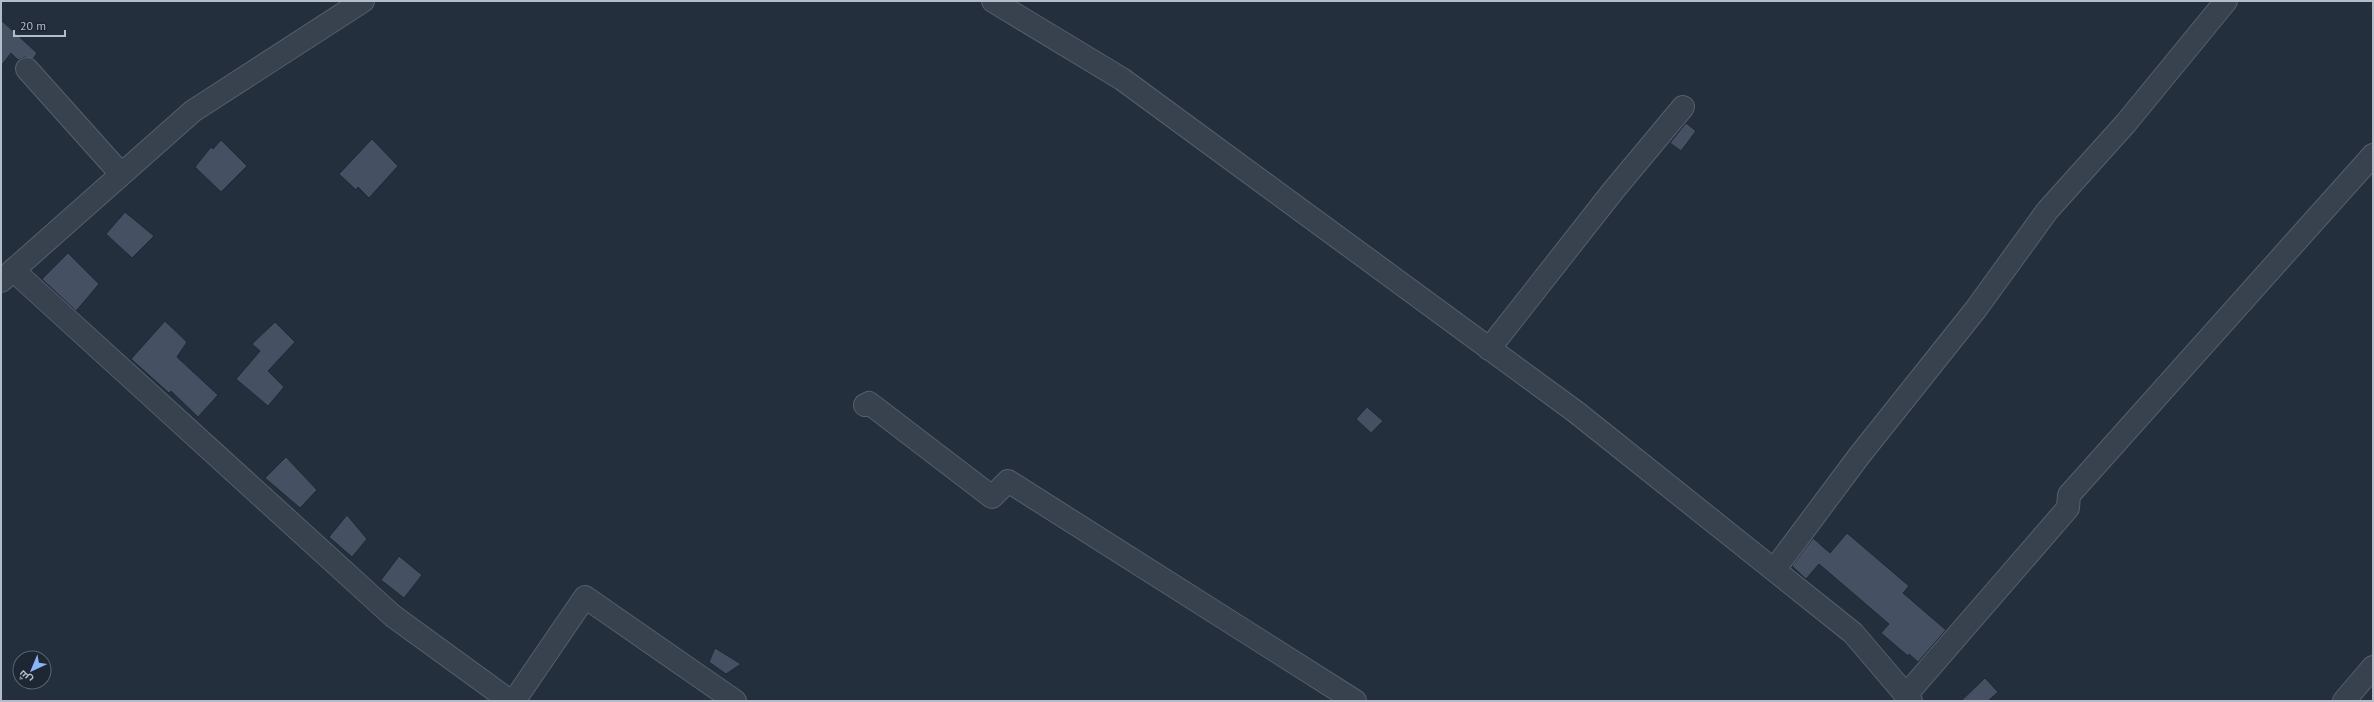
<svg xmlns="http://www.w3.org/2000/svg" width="2374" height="702" font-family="'PT Sans',Cairo,sans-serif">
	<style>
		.building { fill: #455162; stroke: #1f2835 }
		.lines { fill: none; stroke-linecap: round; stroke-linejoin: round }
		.minor-casing { stroke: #565f6c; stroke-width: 24 }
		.minor { stroke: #38414e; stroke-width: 22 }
	</style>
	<rect width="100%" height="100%" fill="#242f3e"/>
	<path class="building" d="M1 20 37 53 33 59 25 57 18 60 11 53 1 66Z
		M1686 123 1696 131 1681 151 1670 143Z
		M372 139 398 166 369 198 358 187 356 190 339 174Z
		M221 140 247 166 221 192 195 167 211 147 213 149Z
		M125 212 154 236 132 258 106 234Z
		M68 253 99 284 76 311 42 279Z
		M165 321 187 342 177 357 218 395 198 417 171 391 169 393 131 359Z
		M275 322 295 342 268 371 284 387 268 406 236 379 260 351 252 344Z
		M1367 407 1383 421 1371 433 1356 419Z
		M286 457 317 490 300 508 265 478Z
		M347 515 367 539 352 557 329 537Z
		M1847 533 1909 586 1903 593 1946 630 1918 662 1909 654 1908 656 1881 633 1889 624 1819 564 1806 579 1792 566 1813 538 1830 553Z
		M399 556 422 575 404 598 381 580Z
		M715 648 741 664 726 674 709 662Z
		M1985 678 1998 692 1988 701H1961Z"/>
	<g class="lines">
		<g class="minor-casing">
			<path id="minor" d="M993 1 1122 79 1576 412 1853 633 1911 701
				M27 69 121 174
				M13 270 393 616 510 701
				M1 281 193 111 363 1
				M1489 349 1613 191 1683 107
				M865 405 869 403 992 497 1008 481 1355 701
				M1774 570 1859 456 1976 309 2047 211 2126 123 2226 1
				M1906 695 2068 508 2069 495 2373 155
				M514 701 585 597 735 701
				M2344 701 2373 667"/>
		</g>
		<use href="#minor" class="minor"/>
	</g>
	<rect width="2374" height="702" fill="none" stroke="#b4bcc9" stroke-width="4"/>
	<g transform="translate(32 670) rotate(224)"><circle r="19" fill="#1d2633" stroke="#59626f"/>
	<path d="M0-3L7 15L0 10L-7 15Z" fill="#8ab4f8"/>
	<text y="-6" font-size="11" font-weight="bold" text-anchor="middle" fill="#b4bcc9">ش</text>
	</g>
	<path d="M14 30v6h51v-6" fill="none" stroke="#b4bcc9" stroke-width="2"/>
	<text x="20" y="30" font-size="12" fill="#b4bcc9" stroke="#1d2633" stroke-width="3" paint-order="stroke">20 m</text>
</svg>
